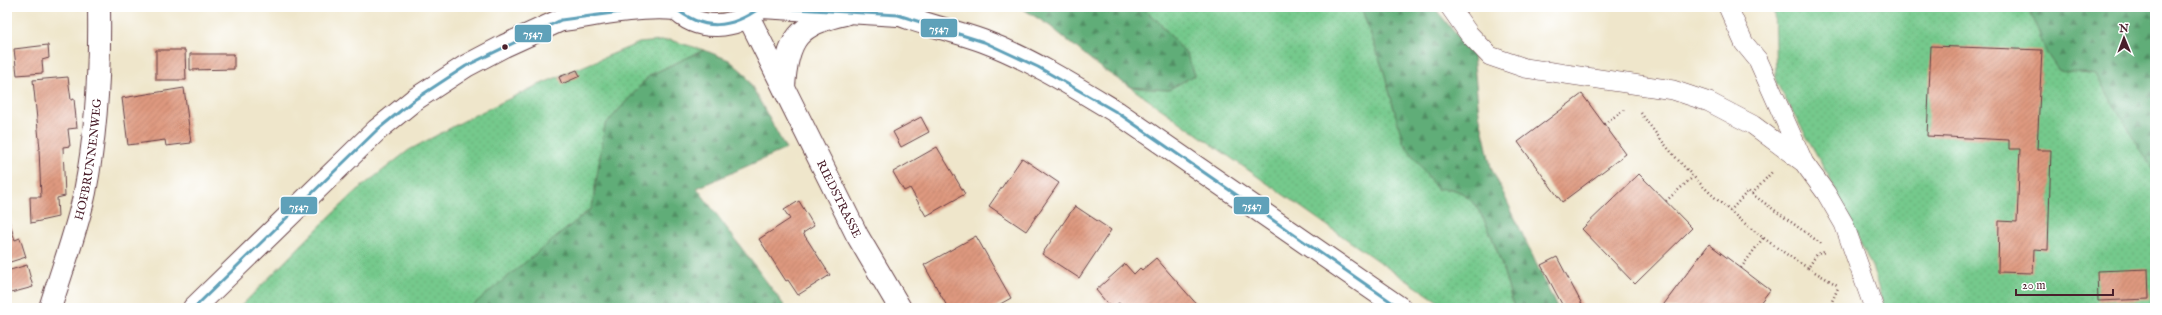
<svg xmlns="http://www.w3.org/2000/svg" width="2162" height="315" font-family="'IM FELL English',serif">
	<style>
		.grass { fill: url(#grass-dots); stroke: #60745c }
		.forest { fill: url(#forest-firs); stroke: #556652 }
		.building { fill: url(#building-hatch) }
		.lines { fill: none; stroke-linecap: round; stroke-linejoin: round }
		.lane-casing { stroke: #633d43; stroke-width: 20 }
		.street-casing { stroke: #633d43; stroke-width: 24 }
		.secondary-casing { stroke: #633d43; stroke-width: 24 }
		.path { stroke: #633d43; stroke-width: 2.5; stroke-dasharray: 1 3; stroke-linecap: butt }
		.lane { stroke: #fff; stroke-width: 19 }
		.street { stroke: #fff; stroke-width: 22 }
		.secondary { stroke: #fff; stroke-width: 22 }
		.bus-1-casing { stroke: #fff; stroke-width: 6 }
		.bus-1 { stroke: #5fa1b9; stroke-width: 3 }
		.bus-dot { fill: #4a1f2b; stroke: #fff; stroke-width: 1.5 }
		.labels { text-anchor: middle; stroke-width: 3; stroke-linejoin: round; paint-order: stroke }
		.street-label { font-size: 12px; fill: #4a1f2b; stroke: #fff }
		.line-badge { stroke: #fff; stroke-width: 1.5 }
		.badge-label { font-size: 11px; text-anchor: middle; font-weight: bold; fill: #fff }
	</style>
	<defs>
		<pattern id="grass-dots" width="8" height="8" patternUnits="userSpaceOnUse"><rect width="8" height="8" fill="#75c98c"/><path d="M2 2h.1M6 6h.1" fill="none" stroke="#67ac79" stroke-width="1.8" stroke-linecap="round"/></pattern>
		<pattern id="forest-firs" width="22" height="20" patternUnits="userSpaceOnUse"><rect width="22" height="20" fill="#60ad78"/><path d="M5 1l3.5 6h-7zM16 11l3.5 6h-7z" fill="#518c63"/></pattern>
		<pattern id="building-hatch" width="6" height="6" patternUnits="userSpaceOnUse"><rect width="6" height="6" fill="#de997f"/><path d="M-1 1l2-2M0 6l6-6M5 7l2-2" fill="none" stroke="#b67c68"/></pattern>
	</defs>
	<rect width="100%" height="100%" fill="#fff"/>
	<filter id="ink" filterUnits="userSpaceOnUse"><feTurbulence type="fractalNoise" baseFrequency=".025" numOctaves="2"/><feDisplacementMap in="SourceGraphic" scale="8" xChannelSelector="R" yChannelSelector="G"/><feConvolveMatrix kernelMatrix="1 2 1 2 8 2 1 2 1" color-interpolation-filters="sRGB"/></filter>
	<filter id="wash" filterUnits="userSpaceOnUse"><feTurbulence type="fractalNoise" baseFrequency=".012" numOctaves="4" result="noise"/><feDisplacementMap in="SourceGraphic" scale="16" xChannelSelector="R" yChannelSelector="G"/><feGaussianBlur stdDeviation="0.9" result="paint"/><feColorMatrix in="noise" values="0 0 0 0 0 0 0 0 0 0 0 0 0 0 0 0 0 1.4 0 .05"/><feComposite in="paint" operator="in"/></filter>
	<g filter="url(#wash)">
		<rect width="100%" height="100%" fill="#efe6cb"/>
		<path class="grass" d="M1141 7H1361L1384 72 1395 112 1437 188C1443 189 1450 188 1455 190 1488 199 1505 278 1514 308H1448L1382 264 1130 87 1168 90 1195 75 1187 55 1159 22Z
			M1774 7H2155V308H1884L1873 269 1827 173 1776 82Z
			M670 40 704 50 650 75 605 125 592 208 473 306 469 308H239L326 220 360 188 409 150 473 116 536 86 639 43Z"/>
		<path class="forest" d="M1020 7H1141L1159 22 1187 55 1195 75 1168 90 1130 87 1101 68 1050 26Z
			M1361 7H1434L1473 55 1479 113 1491 167 1557 308H1514C1505 278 1488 199 1455 190 1450 188 1443 189 1437 189L1403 142 1384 72Z
			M2029 7H2155V173L2096 75 2058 70 2046 52Z
			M704 50 729 60 745 74 786 149 697 188 786 308H469L592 208 605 125 650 75Z"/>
		<g id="blocks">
			<path class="building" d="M48 45 49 58 42 60 43 73 17 75 14 49Z
				M1931 46 2042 50 2037 150H2051L2048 250 2034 249 2033 273 1998 272 1999 221 2017 222 2020 149H2009V140L1927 136Z
				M156 50H185L186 80H156Z
				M190 54H234V69L190 70Z
				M577 70 580 76 562 84 559 77Z
				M68 77 71 100 74 99 77 128 68 129 70 146 63 147 65 196 57 198 58 217 31 223 30 197H41L39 149H40L33 80Z
				M184 88 191 143 166 146 165 140 128 145 122 98Z
				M1582 94 1626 154 1562 202 1518 142Z
				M921 117 929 132 901 147 893 132Z
				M937 147 965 194 926 216 910 188 904 191 893 172Z
				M1022 158 1059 183 1026 231 989 206Z
				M1639 174 1692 228 1635 284 1582 229Z
				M799 201 814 226 803 233 830 275 798 295 788 280 786 281 759 239 790 219 784 210Z
				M1075 206 1111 230 1079 278 1042 254Z
				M7 215 15 240 20 238 26 257 7 263Z
				M976 236 1011 298 993 308H948L924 265Z
				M1709 244 1770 290 1756 308H1661Z
				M1557 257 1584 308H1564L1541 265Z
				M1156 258 1200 308H1123L1119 303 1111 308 1096 290 1125 264 1134 274 1140 268 1142 270Z
				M27 265 33 287 7 294V271Z
				M2148 269 2149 299 2098 301 2097 271Z"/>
		</g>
	</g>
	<g filter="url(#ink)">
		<use href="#blocks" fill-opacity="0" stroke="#633d43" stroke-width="1"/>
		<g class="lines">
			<g class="lane-casing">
				<path id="lane" d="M1450 7 1469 34 1490 56 1525 68 1673 90 1709 102 1753 125 1804 163
					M1728 7 1744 43 1758 60 1804 163 1826 193 1844 224 1874 308"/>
			</g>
			<g class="street-casing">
				<g id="street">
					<path id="s1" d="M749 18 857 235 900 308"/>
					<path d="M784 87C787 39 798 24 845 14"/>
					<path id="s2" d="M50 308C62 270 77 230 85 192 97 130 100 69 99 7"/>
				</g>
			</g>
			<g class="secondary-casing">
				<path id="secondary" d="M674 7C698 33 736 29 761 7
					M761 7 898 15
					M882 7C914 23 950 29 983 41 1031 59 1075 87 1118 113L1400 308
					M564 20C601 14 638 6 676 9
					M194 308 377 130 414 100 466 66 504 46 561 20 580 7"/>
			</g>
			<path class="path" d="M7 42 12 80H7
				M1641 113C1685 176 1743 228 1808 268L1817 254 1825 252
				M1604 124 1624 110
				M1752 194 1823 245
				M1666 201 1693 177
				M1730 211 1748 191 1752 194 1772 172
				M1741 268 1763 238
				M1808 268 1837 285
				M1829 308 1838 288"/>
			<use href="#lane" class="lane"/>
			<use href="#street" class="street"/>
			<use href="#secondary" class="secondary"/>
			<g class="bus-1-casing">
				<path id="bus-1" d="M674 7C703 32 731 29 761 7
					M761 7 898 15 984 42 1038 67 1118 113 1400 308
					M194 308 377 130 414 100 466 66 561 20 658 7 676 9"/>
			</g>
			<use href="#bus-1" class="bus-1"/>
		</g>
	</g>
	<circle class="bus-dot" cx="505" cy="47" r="3.5"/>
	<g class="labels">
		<g class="street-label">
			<text dy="4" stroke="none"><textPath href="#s2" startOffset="154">HOFBRUNNENWEG</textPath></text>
			<text dy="4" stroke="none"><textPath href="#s1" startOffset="202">RIEDSTRASSE</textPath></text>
		</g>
	</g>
	<g class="line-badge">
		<rect x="920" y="18" width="38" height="20" rx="4" fill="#5fa1b9"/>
		<rect x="514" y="24" width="38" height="19" rx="4" fill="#5fa1b9"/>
		<rect x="1233" y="196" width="37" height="19" rx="4" fill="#5fa1b9"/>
		<rect x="280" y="196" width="38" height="19" rx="4" fill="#5fa1b9"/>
	</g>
	<g class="badge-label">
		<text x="939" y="32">7547</text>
		<text x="533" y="37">7547</text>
		<text x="1252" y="209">7547</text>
		<text x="299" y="210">7547</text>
	</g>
	<rect width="2162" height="315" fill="none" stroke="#fff" stroke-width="24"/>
	<g transform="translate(2124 38) rotate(359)" stroke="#ffffff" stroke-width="3" paint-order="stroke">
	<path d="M0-3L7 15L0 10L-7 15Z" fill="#4a1f2b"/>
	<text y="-6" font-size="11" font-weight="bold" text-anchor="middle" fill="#4a1f2b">N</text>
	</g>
	<path d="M2016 289v6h97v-6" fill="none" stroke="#4a1f2b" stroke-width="2"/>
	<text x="2022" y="289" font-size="12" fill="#4a1f2b" stroke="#ffffff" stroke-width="3" paint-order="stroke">20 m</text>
</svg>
